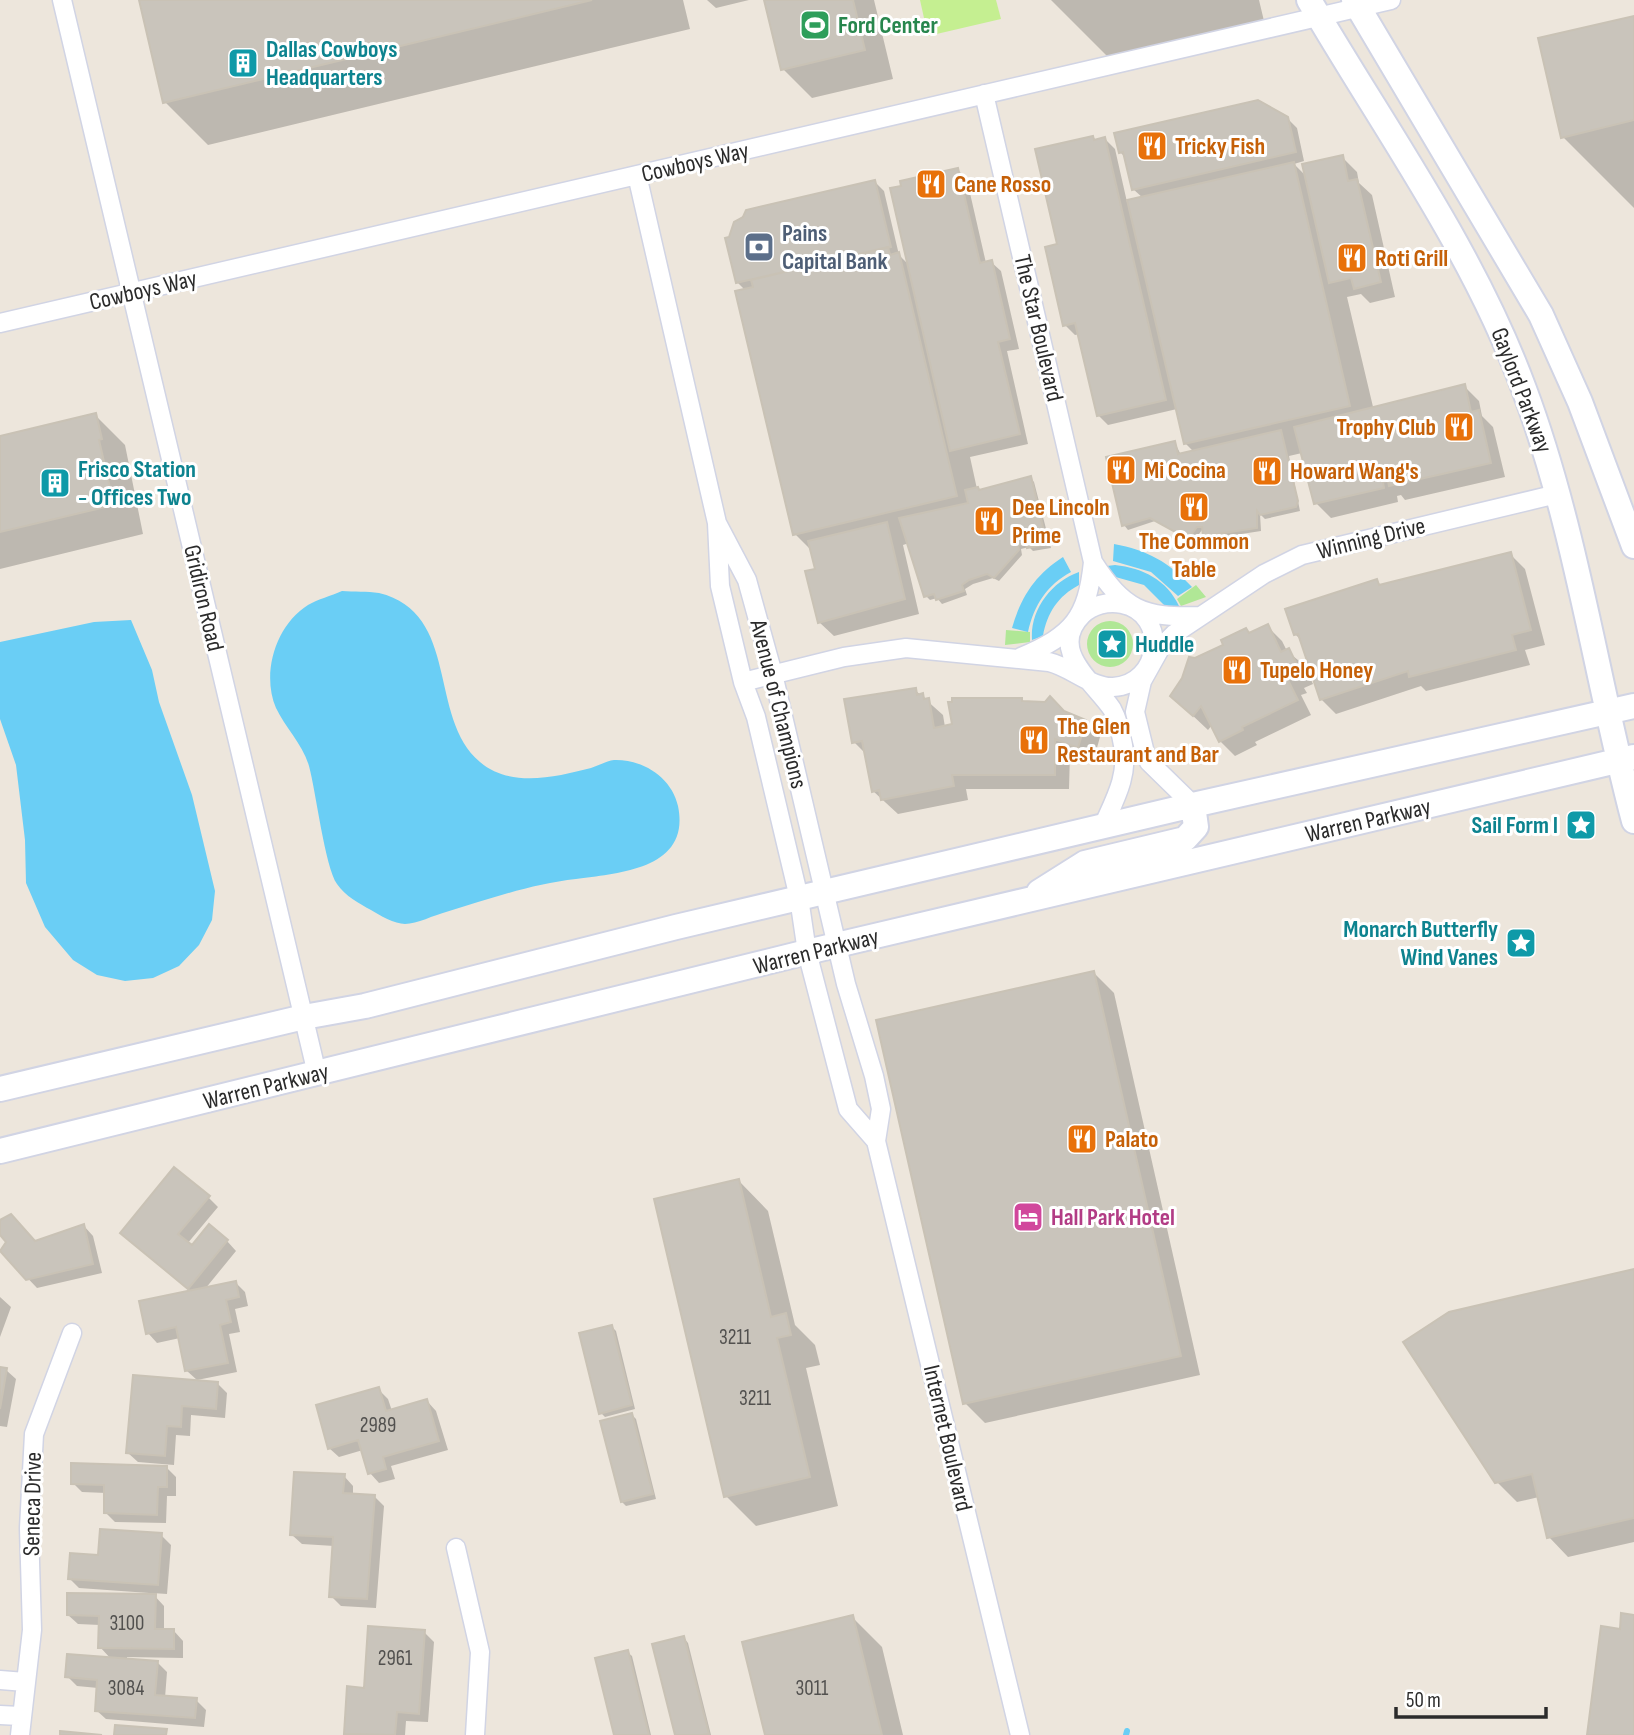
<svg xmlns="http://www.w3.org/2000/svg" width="1634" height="1735" font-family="'Sofia Sans Condensed',sans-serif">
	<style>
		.green { fill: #b0e796 }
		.pitch { fill: #c5ef91 }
		.water { fill: #6acef5 }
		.shadow { fill: #0003 }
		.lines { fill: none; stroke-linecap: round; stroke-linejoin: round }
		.stream { stroke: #6acef5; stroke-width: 6 }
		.building { fill: #c9c4bb; stroke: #c9c2b5; stroke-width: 2 }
		.street-casing { stroke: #d1d4e4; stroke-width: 21 }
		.secondary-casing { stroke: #d1d4e4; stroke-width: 28 }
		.street { stroke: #fff; stroke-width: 18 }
		.secondary { stroke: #fff; stroke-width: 24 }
		.labels { text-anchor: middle; stroke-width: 6; stroke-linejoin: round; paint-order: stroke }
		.number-label { font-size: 21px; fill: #52514f }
		.leisure-label { font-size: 24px; font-weight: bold; fill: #27864d; stroke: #fff; text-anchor: start }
		.culture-label { font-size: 24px; font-weight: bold; fill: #0d838f; stroke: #fff; text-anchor: start }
		.food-label { font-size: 24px; font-weight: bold; fill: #c56008; stroke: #fff; text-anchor: start }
		.street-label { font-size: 24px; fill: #2b2b2b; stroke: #fff }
		.service-label { font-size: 24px; font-weight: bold; fill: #4e5e75; stroke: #fff; text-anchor: start }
		.hotel-label { font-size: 24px; font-weight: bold; fill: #b23c85; stroke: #fff; text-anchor: start }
	</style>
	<rect width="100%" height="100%" fill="#ede6dc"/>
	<path class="green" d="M1196 585 1206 597 1181 606 1177 599Z
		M1087 644a23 23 0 1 1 46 0a23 23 0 1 1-46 0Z
		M1006 630 1030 632V642L1005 645Z"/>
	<path class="pitch" d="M920 0H996L1001 19 928 36Z"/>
	<path class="water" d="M1114 544C1147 550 1169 562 1192 587L1178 596 1151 572 1113 561Z
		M1063 557 1071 572C1047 585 1034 605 1028 632L1012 628C1021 597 1035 575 1063 557Z
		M1115 565C1143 568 1167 580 1179 606L1166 607 1144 585 1112 576 1107 566Z
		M1079 572V585C1058 596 1047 613 1043 636L1032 640C1030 610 1051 582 1079 572Z
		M342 591C354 592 367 591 379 593 461 613 427 717 480 762 510 788 556 777 591 768 599 765 607 761 614 760 643 759 672 778 678 806 691 869 619 873 576 879 531 884 489 899 446 912 434 915 417 924 405 924 395 924 379 915 371 910 360 904 345 896 337 884 325 867 316 792 309 766 303 745 285 727 276 708 261 673 276 625 308 605 318 599 331 596 342 591Z
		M131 620 152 670 159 702 192 795 215 891 212 920 199 945 179 966 153 978 125 981 97 975 73 960 45 927 26 883 25 840 16 765 0 719V642L94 622Z"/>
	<path class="shadow" d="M140 0H683L690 29 208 145 165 102Z
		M707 0H749L716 8Z
		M766 0H874L893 79 812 98 783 69Z
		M1051 0H1259L1264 21 1109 58Z
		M1634 18V208L1563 137Z
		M1287 118 1297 128 1304 161 1294 164 1307 177 1342 157 1357 172 1359 183 1372 195 1395 297 1370 303 1361 294 1347 297 1374 411 1464 386 1479 401 1482 416 1493 427 1505 477 1405 500 1401 495 1397 496 1398 502 1331 518 1316 503 1302 453 1289 456 1300 511 1265 519 1260 514 1261 531 1209 539 1202 530 1193 542 1155 521 1128 530 1124 525 1175 443 1181 455 1194 452 1185 443 1177 409 1108 425 1098 415 1080 334 1075 335 1065 325 1059 245 1093 138 1096 141 1105 139 1115 149 1127 202 1143 198 1133 189 1126 158 1120 152Z
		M958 170 967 180 986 263 991 262 1001 271 1019 349 1007 351 1028 444 970 457 977 489 980 492 1030 478 1034 482 1051 548 1033 551 1029 547 1021 549 1022 555 999 581 993 578 973 584 965 589 967 595 942 604 937 598 930 600 926 596 909 543 903 545 919 614 834 636 819 622 817 570 813 552 795 534 746 291 738 283 731 239 735 223 747 212 875 182 884 191 899 255 909 265Z
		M95 415 125 445 143 534 0 569V438Z
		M1510 554 1525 569 1545 645 1525 650 1530 665 1426 691 1421 686 1336 714 1321 699 1302 641 1295 634 1376 581 1382 586Z
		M1267 626 1282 641 1287 651 1304 665 1313 684 1304 688 1307 693 1301 695 1311 715 1255 742 1257 745 1235 756 1220 741 1212 725 1208 730 1172 696 1195 660Z
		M915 690 943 715 945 727 1021 700 1065 713 1085 722 1100 737 1093 762 1070 753 1069 789H966L968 800 898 814 873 791 866 754 854 742Z
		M1094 973 1114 993 1200 1375 985 1423 965 1403Z
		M739 1181 768 1211 795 1325 815 1345 820 1365 806 1368 838 1506 756 1526 726 1496Z
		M208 1197 218 1207 187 1244 192 1248 227 1241 236 1251 205 1289 236 1283 245 1292 248 1306 235 1309 240 1332 229 1334 237 1372 197 1380 187 1371 180 1338 157 1343 148 1333 192 1292 131 1242Z
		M0 1224 36 1243 84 1226 93 1236 102 1273 37 1288 1 1250 9 1242 0 1233Z
		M1634 1271V1542L1568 1557 1549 1537 1539 1497 1517 1502 1497 1482Z
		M0 1297 11 1307 0 1337Z
		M612 1327 616 1331 635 1409 605 1417 601 1413Z
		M0 1369 6 1370 16 1379 7 1427 0 1426Z
		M134 1377 218 1384 227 1393 225 1418 191 1415 190 1436 176 1435 174 1465 138 1462 128 1453Z
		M378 1389 388 1399 392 1411 427 1401 436 1411 448 1450 391 1466 395 1479 379 1483 370 1473 363 1450 339 1457 329 1448Z
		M632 1415 636 1419 656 1499 626 1506 622 1502Z
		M167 1468 176 1477V1496H167L166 1523 115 1522 105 1512 106 1493 82 1492 73 1483Z
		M344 1476 353 1486V1495L375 1497 384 1506 376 1608 341 1606 331 1596 334 1546 302 1544 292 1535Z
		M161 1535 171 1545 167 1594 152 1593 164 1606V1631H174L183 1641V1658L127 1657V1660L157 1662 167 1672 165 1698 196 1700 206 1710 204 1727 106 1719 96 1710 98 1688 77 1686 67 1676 111 1659 100 1647V1625L78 1624 68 1615 149 1596V1593L79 1588 69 1578 99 1557Z
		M852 1617 882 1647 903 1735H767Z
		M424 1632 434 1642 428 1722 406 1721 405 1735H347L366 1690Z
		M684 1638 688 1643 711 1735H677Z
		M627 1652 632 1656 651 1735H616Z"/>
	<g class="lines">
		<path class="stream" d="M1126 1735 1127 1731"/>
	</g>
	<path class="building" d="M139 0H592L163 103Z
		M764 0H853L865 50 781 70Z
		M1634 16V120L1561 138 1538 38Z
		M1258 100 1288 117 1296 152 1132 190 1123 152 1119 153 1114 133Z
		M1093 136 1094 140 1105 137 1166 400 1097 416 1075 323 1063 326 1045 247 1057 244 1035 149Z
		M1343 155 1348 181 1357 179 1381 282 1354 289 1351 278 1329 283 1302 164Z
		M1294 162 1350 406 1184 444 1127 200Z
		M958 168 980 263 992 260 1010 339 998 342 1020 434 950 451 890 188 901 186 900 181Z
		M875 180 891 247 736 283 725 238 729 237 734 222 743 217 746 210Z
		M888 247 890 255 899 252 957 496 793 535 735 291 753 287 751 280Z
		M1465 384 1471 412 1479 410 1491 463 1389 486 1388 481 1383 482 1384 488 1314 504 1294 427Z
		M96 413 102 439 99 440 114 505 0 532V436Z
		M1281 430 1298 501 1296 507 1260 515 1257 511V528L1203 536 1202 527H1197L1188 539 1150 518 1122 526 1106 457 1175 441 1178 454Z
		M1031 476 1047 544 1027 548 1026 543 1018 545 1019 550 994 578 987 574 969 580 962 585 964 591 936 600 934 594 924 597 899 518 968 503 965 490 978 487 979 490Z
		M887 522 905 599 818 623 805 571 815 569 808 541Z
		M1511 552 1531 630 1512 635 1516 650 1409 677 1408 671 1320 700 1298 634 1294 635 1285 609 1377 579 1379 585Z
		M1268 624 1281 652 1289 648 1299 669 1291 673 1293 678 1288 680 1298 700 1242 727 1243 730 1219 742 1201 706 1193 716 1170 696 1182 678 1189 657 1195 658 1223 645 1221 640 1246 628 1249 633Z
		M916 688 917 695 923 693 924 699 929 698 934 728 952 724 948 702H952V698H1022V701L1045 702 1050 696 1064 711 1086 720 1078 748 1055 739V775H952L954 786 881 800 879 790 872 792 862 741 852 743 844 699Z
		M1094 971 1181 1356 963 1404 876 1020Z
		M174 1167 210 1196 178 1234 192 1245 209 1224 228 1240 188 1289 120 1233Z
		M739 1179 771 1317 786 1313 791 1335 777 1338 810 1477 724 1497 654 1199Z
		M11 1214 35 1241 84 1224 93 1264 26 1280 0 1251 6 1242 0 1235V1220Z
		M1634 1269V1518L1547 1538 1532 1474 1495 1483 1403 1342 1449 1312Z
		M236 1281 239 1297 226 1300 231 1322 220 1325 228 1363 185 1371 176 1327 146 1334 139 1301Z
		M612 1325 632 1405 599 1414 579 1333Z
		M0 1367 7 1368 0 1409Z
		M133 1375 218 1382 216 1409 182 1406 181 1427 167 1426 165 1456 126 1453Z
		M379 1387 386 1411 427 1399 439 1441 383 1457 386 1469 368 1474 358 1440 328 1449 316 1405Z
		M632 1413 653 1494 621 1502 600 1421Z
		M71 1463 167 1466V1487H158L157 1515 104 1513V1485L71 1484Z
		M294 1472 345 1474 343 1493 375 1495 367 1599 329 1597 333 1537 290 1535Z
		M100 1529 162 1533 158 1585 68 1579 70 1553 98 1555Z
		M67 1593 156 1594 155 1629H174V1649L98 1648 99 1616 67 1615Z
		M1621 1613 1634 1615V1735H1587L1601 1626 1620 1629Z
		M853 1615 882 1735H765L742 1642Z
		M368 1626 425 1630 419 1714 397 1712 395 1735 344 1734 347 1686 364 1688Z
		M684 1636 709 1734 703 1735H675L652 1644Z
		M628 1650 649 1735H614L595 1658Z
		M67 1654 158 1661 155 1695 197 1698 195 1718 95 1711 97 1680 65 1677Z
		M115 1725 167 1729 166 1735H114Z
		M60 1731 102 1735H60Z"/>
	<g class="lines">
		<g class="street-casing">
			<path id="street" d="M62 0 317 1074
				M984 94 1093 562C1124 610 1143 618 1199 616
				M637 175 717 523 720 586 743 682 756 717 799 898 807 952 848 1109 876 1141
				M0 323 1391 0
				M717 523 747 580 773 674 846 984 874 1076 881 1109 876 1141 1020 1735
				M1021 657C1073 635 1087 618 1093 562
				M743 682 844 657 906 648 1049 662C1071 667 1091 688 1113 687 1161 685 1170 614 1122 604 1108 601 1092 605 1082 615 1047 650 1094 682 1112 709 1118 720 1121 733 1123 745 1129 775 1115 799 1103 826
				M1193 805 1149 762 1145 753 1135 712 1142 681 1161 647 1174 634 1264 574 1302 555 1557 494
				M456 1548 480 1652 475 1735
				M0 1680 25 1682
				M0 1715 20 1716
				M20 1735 32 1630 29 1528 34 1434 72 1333"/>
		</g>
		<g class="secondary-casing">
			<path id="secondary" d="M1309 0C1383 127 1473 250 1524 389 1576 528 1596 678 1634 821
				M1354 0 1541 315 1580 402 1634 546
				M1039 892 1085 863 1185 839 1196 827 1193 805
				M0 1089 304 1017 365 1006 676 927 1193 805 1634 706
				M0 1151 807 952 1634 757"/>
		</g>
		<use href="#street" class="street"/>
		<use href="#secondary" class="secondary"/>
	</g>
	<defs>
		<g id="stadium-square" transform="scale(1.575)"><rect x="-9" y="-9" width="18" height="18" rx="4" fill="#2e9e5b" stroke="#fff"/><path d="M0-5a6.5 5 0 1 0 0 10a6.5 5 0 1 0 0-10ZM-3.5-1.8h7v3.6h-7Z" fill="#fff"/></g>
		<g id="building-square" transform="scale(1.575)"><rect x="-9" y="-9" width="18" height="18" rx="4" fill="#0f9aa8" stroke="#fff"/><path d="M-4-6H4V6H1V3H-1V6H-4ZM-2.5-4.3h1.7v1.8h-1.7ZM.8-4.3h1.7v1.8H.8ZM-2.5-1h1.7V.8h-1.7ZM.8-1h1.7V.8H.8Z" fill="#fff"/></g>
		<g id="restaurant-square" transform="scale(1.575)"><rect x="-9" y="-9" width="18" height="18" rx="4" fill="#e8710a" stroke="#fff"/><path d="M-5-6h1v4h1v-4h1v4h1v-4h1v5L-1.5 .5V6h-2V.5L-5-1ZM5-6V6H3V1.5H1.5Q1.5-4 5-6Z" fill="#fff"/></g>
		<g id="bank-square" transform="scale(1.575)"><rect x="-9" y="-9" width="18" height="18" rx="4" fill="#5c6f8a" stroke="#fff"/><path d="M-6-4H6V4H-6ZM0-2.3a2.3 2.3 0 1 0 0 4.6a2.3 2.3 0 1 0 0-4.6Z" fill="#fff"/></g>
		<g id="sight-square" transform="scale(1.575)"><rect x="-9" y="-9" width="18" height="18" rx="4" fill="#0f9aa8" stroke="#fff"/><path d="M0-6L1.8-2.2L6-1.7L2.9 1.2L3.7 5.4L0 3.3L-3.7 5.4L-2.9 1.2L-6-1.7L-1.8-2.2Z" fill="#fff"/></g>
		<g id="hotel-square" transform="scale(1.575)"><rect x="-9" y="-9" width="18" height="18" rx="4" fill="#d1479c" stroke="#fff"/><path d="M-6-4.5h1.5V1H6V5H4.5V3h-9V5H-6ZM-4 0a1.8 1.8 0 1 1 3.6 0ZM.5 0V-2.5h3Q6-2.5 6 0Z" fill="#fff"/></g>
	</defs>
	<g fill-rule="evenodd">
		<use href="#stadium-square" x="815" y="25"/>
		<use href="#building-square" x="243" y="63"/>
		<use href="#restaurant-square" x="1152" y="146"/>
		<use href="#restaurant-square" x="931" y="184"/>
		<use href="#bank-square" x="759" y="247"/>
		<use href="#restaurant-square" x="1352" y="258"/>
		<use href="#restaurant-square" x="1459" y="427"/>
		<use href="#restaurant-square" x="1121" y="470"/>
		<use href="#restaurant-square" x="1267" y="471"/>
		<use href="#building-square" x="55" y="483"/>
		<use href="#restaurant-square" x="1194" y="507"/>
		<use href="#restaurant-square" x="989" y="521"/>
		<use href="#sight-square" x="1112" y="644"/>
		<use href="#restaurant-square" x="1237" y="670"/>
		<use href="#restaurant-square" x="1034" y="740"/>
		<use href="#sight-square" x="1581" y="825"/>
		<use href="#sight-square" x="1521" y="943"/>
		<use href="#restaurant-square" x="1082" y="1139"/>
		<use href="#hotel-square" x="1028" y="1217"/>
	</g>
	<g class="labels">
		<g class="number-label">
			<text x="735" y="1344">3211</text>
			<text x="755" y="1405">3211</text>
			<text x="378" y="1432">2989</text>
			<text x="127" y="1630">3100</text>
			<text x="395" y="1665">2961</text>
			<text x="126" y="1695">3084</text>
			<text x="812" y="1695">3011</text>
		</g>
		<g class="leisure-label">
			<text x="838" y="33">Ford Center</text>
		</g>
		<g class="culture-label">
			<text x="266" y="57">Dallas Cowboys<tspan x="266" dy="28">Headquarters</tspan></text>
			<text x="78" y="477">Frisco Station<tspan x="78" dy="28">- Offices Two</tspan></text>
			<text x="1135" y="652">Huddle</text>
			<text x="1558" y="833" text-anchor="end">Sail Form I</text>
			<text x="1498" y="937" text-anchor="end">Monarch Butterfly<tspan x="1498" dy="28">Wind Vanes</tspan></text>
		</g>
		<g class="food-label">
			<text x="1175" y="154">Tricky Fish</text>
			<text x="954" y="192">Cane Rosso</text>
			<text x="1375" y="266">Roti Grill</text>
			<text x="1436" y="435" text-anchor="end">Trophy Club</text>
			<text x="1144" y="478">Mi Cocina</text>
			<text x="1290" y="479">Howard Wang's</text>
			<text x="1012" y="515">Dee Lincoln<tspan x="1012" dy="28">Prime</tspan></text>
			<text x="1194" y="549" text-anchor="middle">The Common<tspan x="1194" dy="28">Table</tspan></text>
			<text x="1260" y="678">Tupelo Honey</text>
			<text x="1057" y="734">The Glen<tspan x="1057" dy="28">Restaurant and Bar</tspan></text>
			<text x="1105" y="1147">Palato</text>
		</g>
		<g class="street-label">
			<text transform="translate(695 162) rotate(-13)" y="8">Cowboys Way</text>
			<text transform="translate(143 290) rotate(-13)" y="8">Cowboys Way</text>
			<text transform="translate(1039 328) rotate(77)" y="8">The Star Boulevard</text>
			<text transform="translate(1522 390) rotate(69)" y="8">Gaylord Parkway</text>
			<text transform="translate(1371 538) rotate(-14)" y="8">Winning Drive</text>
			<text transform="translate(204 598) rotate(77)" y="8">Gridiron Road</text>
			<text transform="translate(779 704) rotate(76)" y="8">Avenue of Champions</text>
			<text transform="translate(1368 820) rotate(-13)" y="8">Warren Parkway</text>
			<text transform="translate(816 951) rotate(-14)" y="8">Warren Parkway</text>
			<text transform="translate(266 1086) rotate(-14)" y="8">Warren Parkway</text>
			<text transform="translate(948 1438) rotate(77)" y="8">Internet Boulevard</text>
			<text transform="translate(32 1504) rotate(-89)" y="8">Seneca Drive</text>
		</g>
		<g class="service-label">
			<text x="782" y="241">Pains<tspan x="782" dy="28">Capital Bank</tspan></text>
		</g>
		<g class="hotel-label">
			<text x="1051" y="1225">Hall Park Hotel</text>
		</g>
	</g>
	<path d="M1396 1707v10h150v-10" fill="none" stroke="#2b2b2b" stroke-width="3.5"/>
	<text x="1406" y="1707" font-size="21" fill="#2b2b2b" stroke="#ffffff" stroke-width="5" paint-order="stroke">50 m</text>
</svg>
